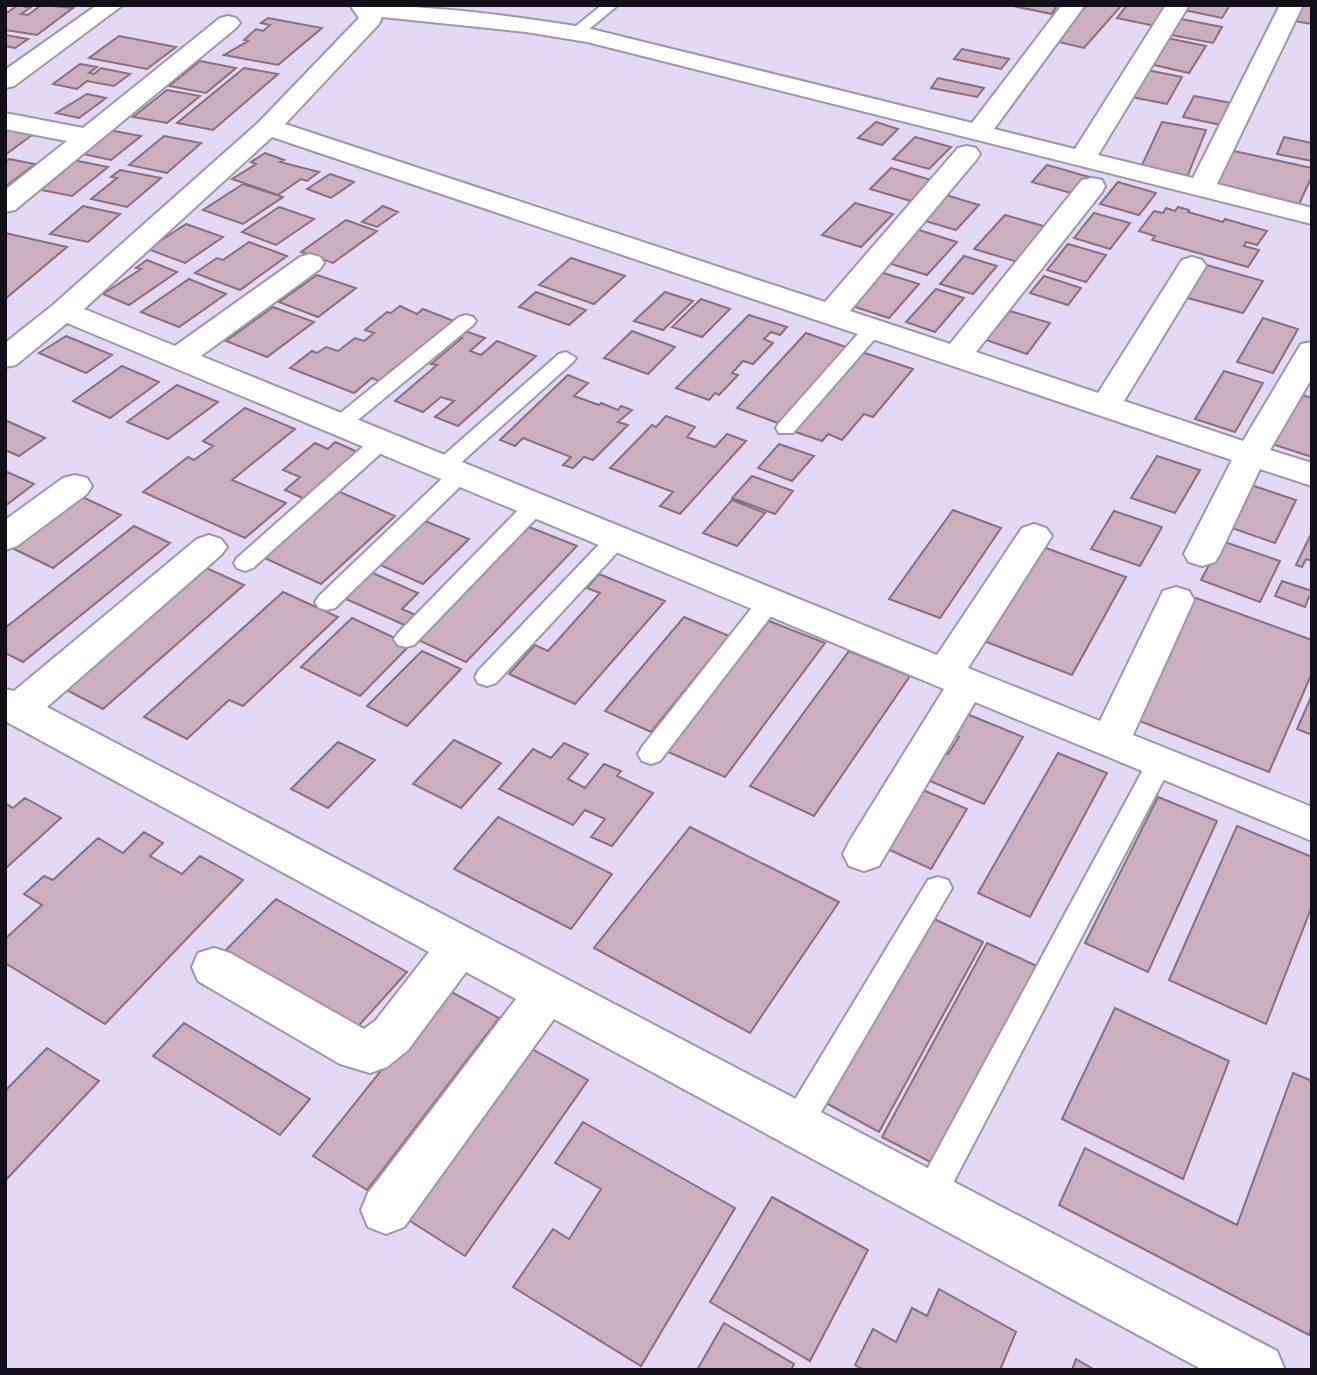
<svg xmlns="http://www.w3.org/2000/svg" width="1317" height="1375" font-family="Figtree,sans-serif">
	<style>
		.building { fill: #ccafbe; stroke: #8a6f7d; stroke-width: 2 }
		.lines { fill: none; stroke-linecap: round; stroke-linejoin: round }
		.service-casing { stroke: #9e95ae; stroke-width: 4 }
		.minor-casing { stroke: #9e95ae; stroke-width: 4 }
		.service { fill: #fff; fill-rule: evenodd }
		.minor { fill: #fff; fill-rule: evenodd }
	</style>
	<rect width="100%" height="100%" fill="#e3d9f4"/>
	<path class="building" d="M18 5 30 8 21 14 28 15 41 5 73 8 37 35 5 30V14Z
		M1008 5H1057L1052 14Z
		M1087 5 1121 6 1084 48 1054 41Z
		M1127 5H1169L1155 26 1117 18Z
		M1187 5H1230L1222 18 1184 10Z
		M1300 5H1312V24L1294 21Z
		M268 18 322 28 278 65 224 55 248 41 244 40 256 29 263 31 270 25 261 23Z
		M1181 19 1222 27 1213 43 1171 35Z
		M5 35 28 39 15 48 5 46Z
		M119 36 176 47 147 69 89 58Z
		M1167 38 1206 46 1189 73 1150 64Z
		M962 49 1009 59 1001 69 954 59Z
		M200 61 236 68 206 93 169 86Z
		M80 64 97 67 89 73 94 74 101 68 130 74 114 86 87 81 77 89 53 84Z
		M244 68 278 74 213 130 177 123Z
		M1142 69 1182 77 1167 104 1126 96Z
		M938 78 984 88 977 97 931 88Z
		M167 90 200 96 167 123 133 117Z
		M87 94 106 98 79 118 56 113Z
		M1194 96 1237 104 1226 126 1183 117Z
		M876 122 898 129 882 145 858 138Z
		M1162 122 1206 130 1187 177 1141 167Z
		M5 129 32 135 5 155Z
		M109 130 141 136 111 160 83 154 105 137 101 135Z
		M164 136 201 143 167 173 129 165Z
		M915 137 951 147 929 169 893 159Z
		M1284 137 1312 143V161L1277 154Z
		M1229 150 1312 168V176L1299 204 1211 183Z
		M265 153 284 160 280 162 319 172 307 181 301 179 278 195 232 179 256 164 251 162Z
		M9 159 35 164 5 187V162Z
		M68 159 108 167 72 196 41 190 64 171 55 169Z
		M1047 165 1093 178 1078 195 1032 182Z
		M891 168 931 180 911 201 870 189Z
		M120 170 161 178 127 207 91 199 117 178 111 177Z
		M330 174 354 182 331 198 307 189Z
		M1118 182 1156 193 1139 215 1100 204Z
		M243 184 283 197 243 224 203 210Z
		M946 195 979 205 956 230 922 220Z
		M855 203 893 214 861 247 822 235Z
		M83 206 120 214 88 242 50 234Z
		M383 206 398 212 377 227 362 222Z
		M279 207 314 219 276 245 242 232Z
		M1178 207 1189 210 1188 212 1223 222 1225 219 1267 231 1257 245 1246 242 1244 246 1259 250 1248 267 1152 240 1155 236 1139 231 1154 211 1163 213 1166 208 1175 211Z
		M1094 213 1130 223 1110 249 1074 238Z
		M1005 215 1047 227 1018 262 974 249Z
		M346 220 377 231 333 263 301 252Z
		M186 224 223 237 185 263 148 249Z
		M916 229 957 242 927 275 885 262Z
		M5 233 67 247 5 299Z
		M249 242 287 256 240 290 195 273 217 258 223 260Z
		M1068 244 1106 255 1086 282 1047 270Z
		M964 256 997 266 973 294 940 284Z
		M571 258 625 276 594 304 539 285Z
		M147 260 177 272 129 305 103 294 141 269 136 268Z
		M1203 264 1263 281 1243 313 1184 297Z
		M877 271 919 284 889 318 846 304Z
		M317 275 356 288 318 317 279 302Z
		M1044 276 1081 288 1068 305 1030 293Z
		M189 279 226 294 179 327 141 312Z
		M936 289 964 298 935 332 906 322Z
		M536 292 586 310 569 325 519 307Z
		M665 292 693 301 663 330 634 321Z
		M701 299 730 309 702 337 672 327Z
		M400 306 417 314 423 309 454 321 422 347 426 349 399 371 393 369 379 381 372 378 354 393 290 368 312 351 317 353 326 347 338 351 355 338 364 341 374 333 365 330 387 312 391 313Z
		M273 307 314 322 267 357 226 341Z
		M1010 311 1050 323 1027 354 986 340Z
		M749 315 787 327 780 335 771 332 764 339 773 343 753 364 743 361 732 373 738 375 719 395 715 393 709 400 676 388Z
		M1263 318 1298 329 1273 373 1237 362Z
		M462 330 485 338 470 351 481 355 497 341 536 356 458 426 435 417 454 401 441 397 423 412 395 401 437 365 431 364 462 338 455 336Z
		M632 331 675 347 648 374 604 358Z
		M806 333 846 347 778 423 737 408Z
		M66 336 112 355 86 373 39 353Z
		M859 351 913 369 873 417 864 414 842 440 828 434 822 441 790 430Z
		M122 366 159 382 110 418 73 401Z
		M1224 371 1263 383 1235 432 1195 419Z
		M568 375 588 383 574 396 599 405 601 403 618 410 621 406 632 410 618 422 628 425 593 460 584 457 573 468 563 465 571 457 523 438 515 446 500 440Z
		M177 385 218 402 168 439 127 422Z
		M1299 394 1312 398V457L1272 444Z
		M245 408 295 429 232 480 286 503 245 538 143 492 188 457 194 460 213 446 203 441Z
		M666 416 695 427 687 437 715 447 727 434 746 441 680 514 660 506 673 492 610 468 652 425 656 427Z
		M5 420 45 438 19 456 5 450Z
		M335 442 365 455 311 502 285 490 300 477 283 470 315 443 328 449Z
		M779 444 814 456 792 481 758 468Z
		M1157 456 1200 470 1175 513 1131 498Z
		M5 471 34 484 5 506Z
		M752 476 793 491 775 514 732 498Z
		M1251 485 1296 500 1275 543 1229 527Z
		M333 489 395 516 321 584 258 555Z
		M78 495 121 515 53 568 10 547Z
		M732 500 765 513 737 546 703 533Z
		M953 510 1001 528 940 618 889 599Z
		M1114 511 1162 527 1140 566 1091 549Z
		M425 521 469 539 423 584 378 564Z
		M134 526 170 543 23 662 5 653V628Z
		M529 527 577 546 466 662 416 639Z
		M1312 532V561L1306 559 1302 567 1296 565Z
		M1222 541 1280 561 1260 602 1201 580Z
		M1043 547 1126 577 1072 675 984 641Z
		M202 566 244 585 103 709 59 686Z
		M366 570 418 593 402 609 420 617 409 627 339 596Z
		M599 574 665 601 575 704 509 674 535 645 548 651 600 593 587 588Z
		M1282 581 1312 591V598L1309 597 1305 607 1275 596Z
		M283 592 338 617 243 706 229 700 187 739 144 717Z
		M1196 598 1312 640V673L1269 772 1132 718Z
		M684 617 729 636 651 732 605 711Z
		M352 618 410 645 360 696 301 667Z
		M769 621 825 643 725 777 666 751Z
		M422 651 461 669 407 726 367 706Z
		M849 651 910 676 814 816 750 786Z
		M1312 695V735L1297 729Z
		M962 712 1023 737 984 804 923 778 941 751 948 754 959 737 950 733Z
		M454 740 501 763 461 808 413 784Z
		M338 742 375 760 328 808 291 789Z
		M564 743 588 754 568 779 585 788 604 764 621 771 617 776 653 793 612 846 591 837 605 819 585 810 573 825 499 789 533 749 551 758Z
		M1058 753 1107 773 1030 917 978 893Z
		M916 787 967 809 931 869 879 845Z
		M1158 797 1217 821 1148 972 1085 943Z
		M25 798 61 818 5 869V803L13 808Z
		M498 817 612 874 571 929 454 869Z
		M1237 826 1312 857V906L1266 1024 1169 980Z
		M690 827 839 902 750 1033 594 948Z
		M144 832 163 843 150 856 182 874 200 856 243 880 105 1024 5 963V939L42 905 24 894 44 876 53 880 98 838 123 853Z
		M276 899 407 972 353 1032 222 954Z
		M930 917 983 942 879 1132 824 1102Z
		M987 943 1041 968 940 1167 882 1137Z
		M446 989 499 1018 367 1190 313 1156Z
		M1115 1008 1229 1061 1183 1179 1062 1119Z
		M184 1023 310 1099 280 1135 153 1056Z
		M47 1048 99 1081 5 1181V1091Z
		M532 1049 588 1080 465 1256 407 1219Z
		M1293 1073 1312 1081V1325L1309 1335 1059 1205 1085 1148 1237 1225Z
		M583 1122 735 1208 641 1366 513 1287 553 1229 569 1239 601 1189 555 1163Z
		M772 1197 868 1250 810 1361 710 1302Z
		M939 1289 1016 1332 1000 1370H864L855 1365 873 1329 896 1342 912 1308 927 1316Z
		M724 1323 794 1364 791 1370H697Z
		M1076 1359 1095 1370H1072Z"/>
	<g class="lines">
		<g class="service-casing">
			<path id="service" d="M602 5H618L581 36H571L569 33 571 30Z
				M466 315 473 317 476 321 473 325 347 429H333L330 424 333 419 459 317Z
				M873 323 883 329 880 333 793 433H779L776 428 779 423 866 325Z
				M566 352 576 358 573 362 455 468 468 469 471 474 468 479 335 608 327 610 319 608 315 602 319 596 449 472H436L433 467 436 462 559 354Z
				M382 434 389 436 392 441 389 446 253 568 245 571 237 568 234 563 237 558 375 436Z
				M536 498 544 500 547 505 544 510 414 645 406 647 398 645 394 639 398 633 528 500Z
				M617 532 625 534 628 539 625 544 496 683 487 686 478 683 475 677 478 671 609 534Z
				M770 593 778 595 782 601 778 607 660 761 651 764 642 761 638 754 642 747 762 595Z
				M1160 752 1169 755 1173 762 940 1208 929 1212 918 1208 913 1197 918 1186 1151 755Z
				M938 877 948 880 952 888 807 1136 796 1140 785 1136 781 1126 785 1116 928 880Z"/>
		</g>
		<g class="minor-casing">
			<path id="minor" d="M97 5H123L14 86 5 88V70Z
				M350 5C429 5 509 15 587 28L972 123 1062 5H1085L994 129 1075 149 1166 5H1189L1098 155 1193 178 1280 5H1303L1217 184 1312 208V224L587 42 526 32 382 17 379 24 285 124 825 302 958 148 967 146 976 148 980 154 976 160 850 311 950 344 1082 180 1092 178 1102 180 1105 186 1102 192 976 352 1098 393 1182 260 1192 257 1202 260 1206 266 1124 401 1243 441 1301 344 1312 342V378L1270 450 1312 463V486L1260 469 1220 554 1215 562 1202 566 1189 562 1184 554 1232 460 272 137 84 309 175 346 300 257 310 254 320 257 324 263 320 269 201 356 937 655 1022 528 1034 524 1046 528 1052 536 968 668 1100 721 1163 591 1176 587 1189 591 1194 600 1133 735 1312 807V841L975 702 879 866 864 871 849 866 843 854 849 842 944 689 67 323 16 365 5 367V343L53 305 259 122 359 18Z
				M228 16 236 18 240 23 236 28 15 210 5 212V190L67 141 5 129V113L83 128 220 18Z
				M75 475 87 478 92 486 87 494 17 546 5 550V520L63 478Z
				M209 535 221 539 227 547 221 555 47 707 1277 1351 1285 1370H1203L554 1019 404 1227 386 1234 368 1227 361 1210 368 1193 516 999 466 972 408 1050 387 1067 370 1073 340 1064 198 981 192 967 198 953 214 948 230 953 364 1029 376 1020 429 952 5 721V689L14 691 197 539Z"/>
		</g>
		<use href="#service" class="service"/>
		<use href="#minor" class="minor"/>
	</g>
	<rect width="1317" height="1375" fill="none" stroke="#130f18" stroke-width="14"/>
</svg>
